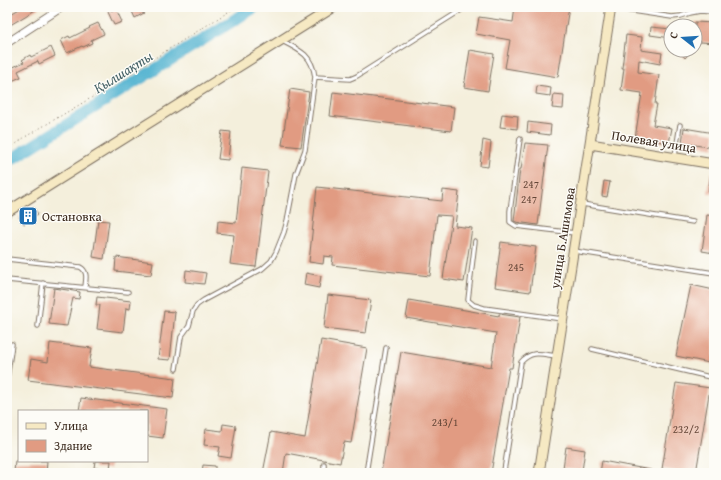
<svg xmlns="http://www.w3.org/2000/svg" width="721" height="480" font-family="'Gentium Book Plus',serif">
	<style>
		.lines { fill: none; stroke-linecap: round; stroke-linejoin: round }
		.river { stroke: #51b2d0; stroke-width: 12 }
		.building { fill: #e19b82 }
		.lane-casing { stroke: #7c6f60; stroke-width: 5.5 }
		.street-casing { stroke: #7c6f60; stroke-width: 9 }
		.secondary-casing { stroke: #7c6f60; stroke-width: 11 }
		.path { stroke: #7c6f60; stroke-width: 1; stroke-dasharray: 1 3; stroke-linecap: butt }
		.lane { stroke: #fff; stroke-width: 3.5 }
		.street { stroke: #fff; stroke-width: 7 }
		.secondary { stroke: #f6e9c3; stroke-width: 9 }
		.labels { text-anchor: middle; stroke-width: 3; stroke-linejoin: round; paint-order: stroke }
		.number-label { font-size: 11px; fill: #644637 }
		.street-label { font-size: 13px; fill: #3b2a1e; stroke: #fdfcf7 }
		.poi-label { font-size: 13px; fill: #3b2a1e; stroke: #fdfcf7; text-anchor: start }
		.water-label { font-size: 14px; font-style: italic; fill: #446065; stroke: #fdfcf7 }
	</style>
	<rect width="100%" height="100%" fill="#fdfcf7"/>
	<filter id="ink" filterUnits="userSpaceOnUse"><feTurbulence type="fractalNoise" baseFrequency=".025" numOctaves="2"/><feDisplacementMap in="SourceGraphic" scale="8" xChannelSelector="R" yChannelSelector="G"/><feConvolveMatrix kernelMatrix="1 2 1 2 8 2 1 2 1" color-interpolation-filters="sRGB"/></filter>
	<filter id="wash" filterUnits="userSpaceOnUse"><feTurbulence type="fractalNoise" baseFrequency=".012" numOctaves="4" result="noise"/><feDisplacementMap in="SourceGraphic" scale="16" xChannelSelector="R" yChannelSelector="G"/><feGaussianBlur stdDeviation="0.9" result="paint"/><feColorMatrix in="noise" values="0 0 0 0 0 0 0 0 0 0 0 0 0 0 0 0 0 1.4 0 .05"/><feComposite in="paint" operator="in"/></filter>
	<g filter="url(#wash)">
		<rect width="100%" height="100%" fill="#f4efdc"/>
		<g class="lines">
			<path class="river" d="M7 162 255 7"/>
		</g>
		<g id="blocks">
			<path class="building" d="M23 7H40L7 27V16Z
				M130 7H141L144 13 135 18Z
				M515 7H569L558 77 505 68 510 40 476 34 479 17 513 22Z
				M116 9 122 22 114 25 108 12Z
				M695 22 714 23V43L701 42 695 48Z
				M98 23 104 34 91 40 92 43 83 47 82 46 67 53 61 40 69 36 70 38 90 28 89 27Z
				M651 27 671 29V38L650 35Z
				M626 35 642 37 641 50 662 53 660 64 639 60 638 72 659 75 655 104H657L653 125 672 128 669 143 635 138 642 93 621 90 624 68H622Z
				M51 47 55 56 39 64 38 61 18 71 21 77 7 83V70L24 62 22 60 30 55 31 57Z
				M470 50 494 54 488 91 464 87Z
				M678 50H693L685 58Z
				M537 86 551 88 550 96 536 94Z
				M290 89 309 92 301 147 282 145Z
				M333 92 454 107 451 131 330 116Z
				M554 94 564 95 563 109 552 108Z
				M502 114 518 116 517 129 500 127Z
				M528 122 551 125 550 135 527 132Z
				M684 128 714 133V148L682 143Z
				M222 131 231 132 228 160 218 159Z
				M483 140 491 142 488 167 480 166Z
				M525 143 548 145 538 225 516 222 514 221 520 169H521Z
				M242 168 268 171 256 267 230 264 234 235 217 233 218 221 236 223Z
				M711 173H714V194L708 193Z
				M604 181 610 182 607 197 602 196Z
				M317 187 442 201 443 190 459 192 455 226 472 228 464 282 443 279 452 216 437 215 430 276 332 265 333 257 324 256 323 264 309 262Z
				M33 207 38 214 24 224 19 217Z
				M707 215 714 216V253L702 251Z
				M98 220 109 221 104 259 93 257Z
				M501 242 536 247 530 292 495 287Z
				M116 257 153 262 151 275 115 271Z
				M186 270 206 273 204 284 185 282Z
				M306 273 321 276 319 288 304 285Z
				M691 285 714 290V364L676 356Z
				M54 288 80 292 79 299 73 298 67 326 49 324Z
				M328 295 371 300 366 333 324 328Z
				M97 297 131 301 130 309 126 308 123 332 97 329 100 305H96Z
				M409 300 499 316V314L520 317 512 368H509L491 473H381L401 352 491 367 496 333 406 318Z
				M164 311 175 312 170 360 158 359Z
				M321 340 367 348 351 443 344 442 340 463 286 453 283 473H263L271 432 305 438Z
				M50 343 92 348 89 367 175 378 173 398 28 380 31 359 48 362Z
				M676 383 710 388 696 473H686L662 469Z
				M81 398 167 409 163 438 147 436V411H79Z
				M223 424 236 426 231 458 218 456 220 447 204 445 206 429 222 431Z
				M566 447 585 450 582 471 563 468Z
				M15 461H47L46 473H14Z
				M95 461H111L110 469 94 468Z
				M602 461 651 470V473H600Z
				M203 465 215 466V473H202Z"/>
		</g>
	</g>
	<g filter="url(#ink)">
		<use href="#blocks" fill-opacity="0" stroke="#7c6f60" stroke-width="1"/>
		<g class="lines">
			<g class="lane-casing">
				<path id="lane" d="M612 8 672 17 681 16 690 13 700 11 714 12
					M315 77 350 79 357 76 466 7
					M520 139 510 211V222L516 226 575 233
					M675 156 680 125
					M582 204 693 222
					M475 241 468 300 474 305 484 308 562 319
					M574 251 714 273
					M7 259 80 267C88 271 86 279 85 287
					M7 280 128 292
					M38 326 43 283
					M592 349 714 378
					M176 369 181 337 189 326 193 311 197 305 204 300 262 269 271 261 276 252 284 232 287 221 296 174 305 150 315 77C312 55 300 50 282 41
					M7 378 12 344
					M504 471 521 362C532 350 541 354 556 356
					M324 473V464
					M366 473 386 348"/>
			</g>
			<g class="street-casing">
				<path id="street" d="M7 43 62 7"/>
			</g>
			<g class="secondary-casing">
				<path id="secondary" d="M590 144 714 164
					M7 212 334 7
					M539 473 611 7"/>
			</g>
			<path class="path" d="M7 151 25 137 96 95 236 7"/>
			<use href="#lane" class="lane"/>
			<use href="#street" class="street"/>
			<use href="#secondary" class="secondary"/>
		</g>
	</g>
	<defs>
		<g id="building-square" transform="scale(1)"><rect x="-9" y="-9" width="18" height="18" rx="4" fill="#1f6fb2" stroke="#fdfcf7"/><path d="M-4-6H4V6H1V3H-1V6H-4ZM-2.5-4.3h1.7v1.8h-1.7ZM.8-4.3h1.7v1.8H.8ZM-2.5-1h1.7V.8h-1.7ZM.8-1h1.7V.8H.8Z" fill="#fff"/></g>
	</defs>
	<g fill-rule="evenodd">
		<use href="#building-square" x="28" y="216"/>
	</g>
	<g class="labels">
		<g class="number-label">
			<text x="531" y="188">247</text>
			<text x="529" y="203">247</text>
			<text x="516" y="271">245</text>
			<text x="445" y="426">243/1</text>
			<text x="686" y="433">232/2</text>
		</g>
		<g class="street-label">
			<text transform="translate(654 141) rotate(9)" y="5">Полевая улица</text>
			<text transform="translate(562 238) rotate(-81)" y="5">улица Б.Ашимова</text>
		</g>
		<g class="poi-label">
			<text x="42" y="221">Остановка</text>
		</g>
		<g class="water-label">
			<text transform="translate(123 72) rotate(-32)" y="5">Қылшақты</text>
		</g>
	</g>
	<rect width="721" height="480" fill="none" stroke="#fdfcf7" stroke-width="24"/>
	<rect x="18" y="410" width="130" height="52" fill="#fdfcf7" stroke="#afa8a0"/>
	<rect x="26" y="423" width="20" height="6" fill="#f6e9c3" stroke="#afa8a0"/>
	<text x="54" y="430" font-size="12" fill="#3b2a1e">Улица</text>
	<rect x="26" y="440" width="20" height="12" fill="#e19b82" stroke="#afa8a0"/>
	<text x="54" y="450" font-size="12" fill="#3b2a1e">Здание</text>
	<g transform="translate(683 38) rotate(287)"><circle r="19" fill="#fdfcf7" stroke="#afa8a0"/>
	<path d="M0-3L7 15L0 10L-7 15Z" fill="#1f6fb2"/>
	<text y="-6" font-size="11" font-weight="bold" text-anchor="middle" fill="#3b2a1e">С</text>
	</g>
</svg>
